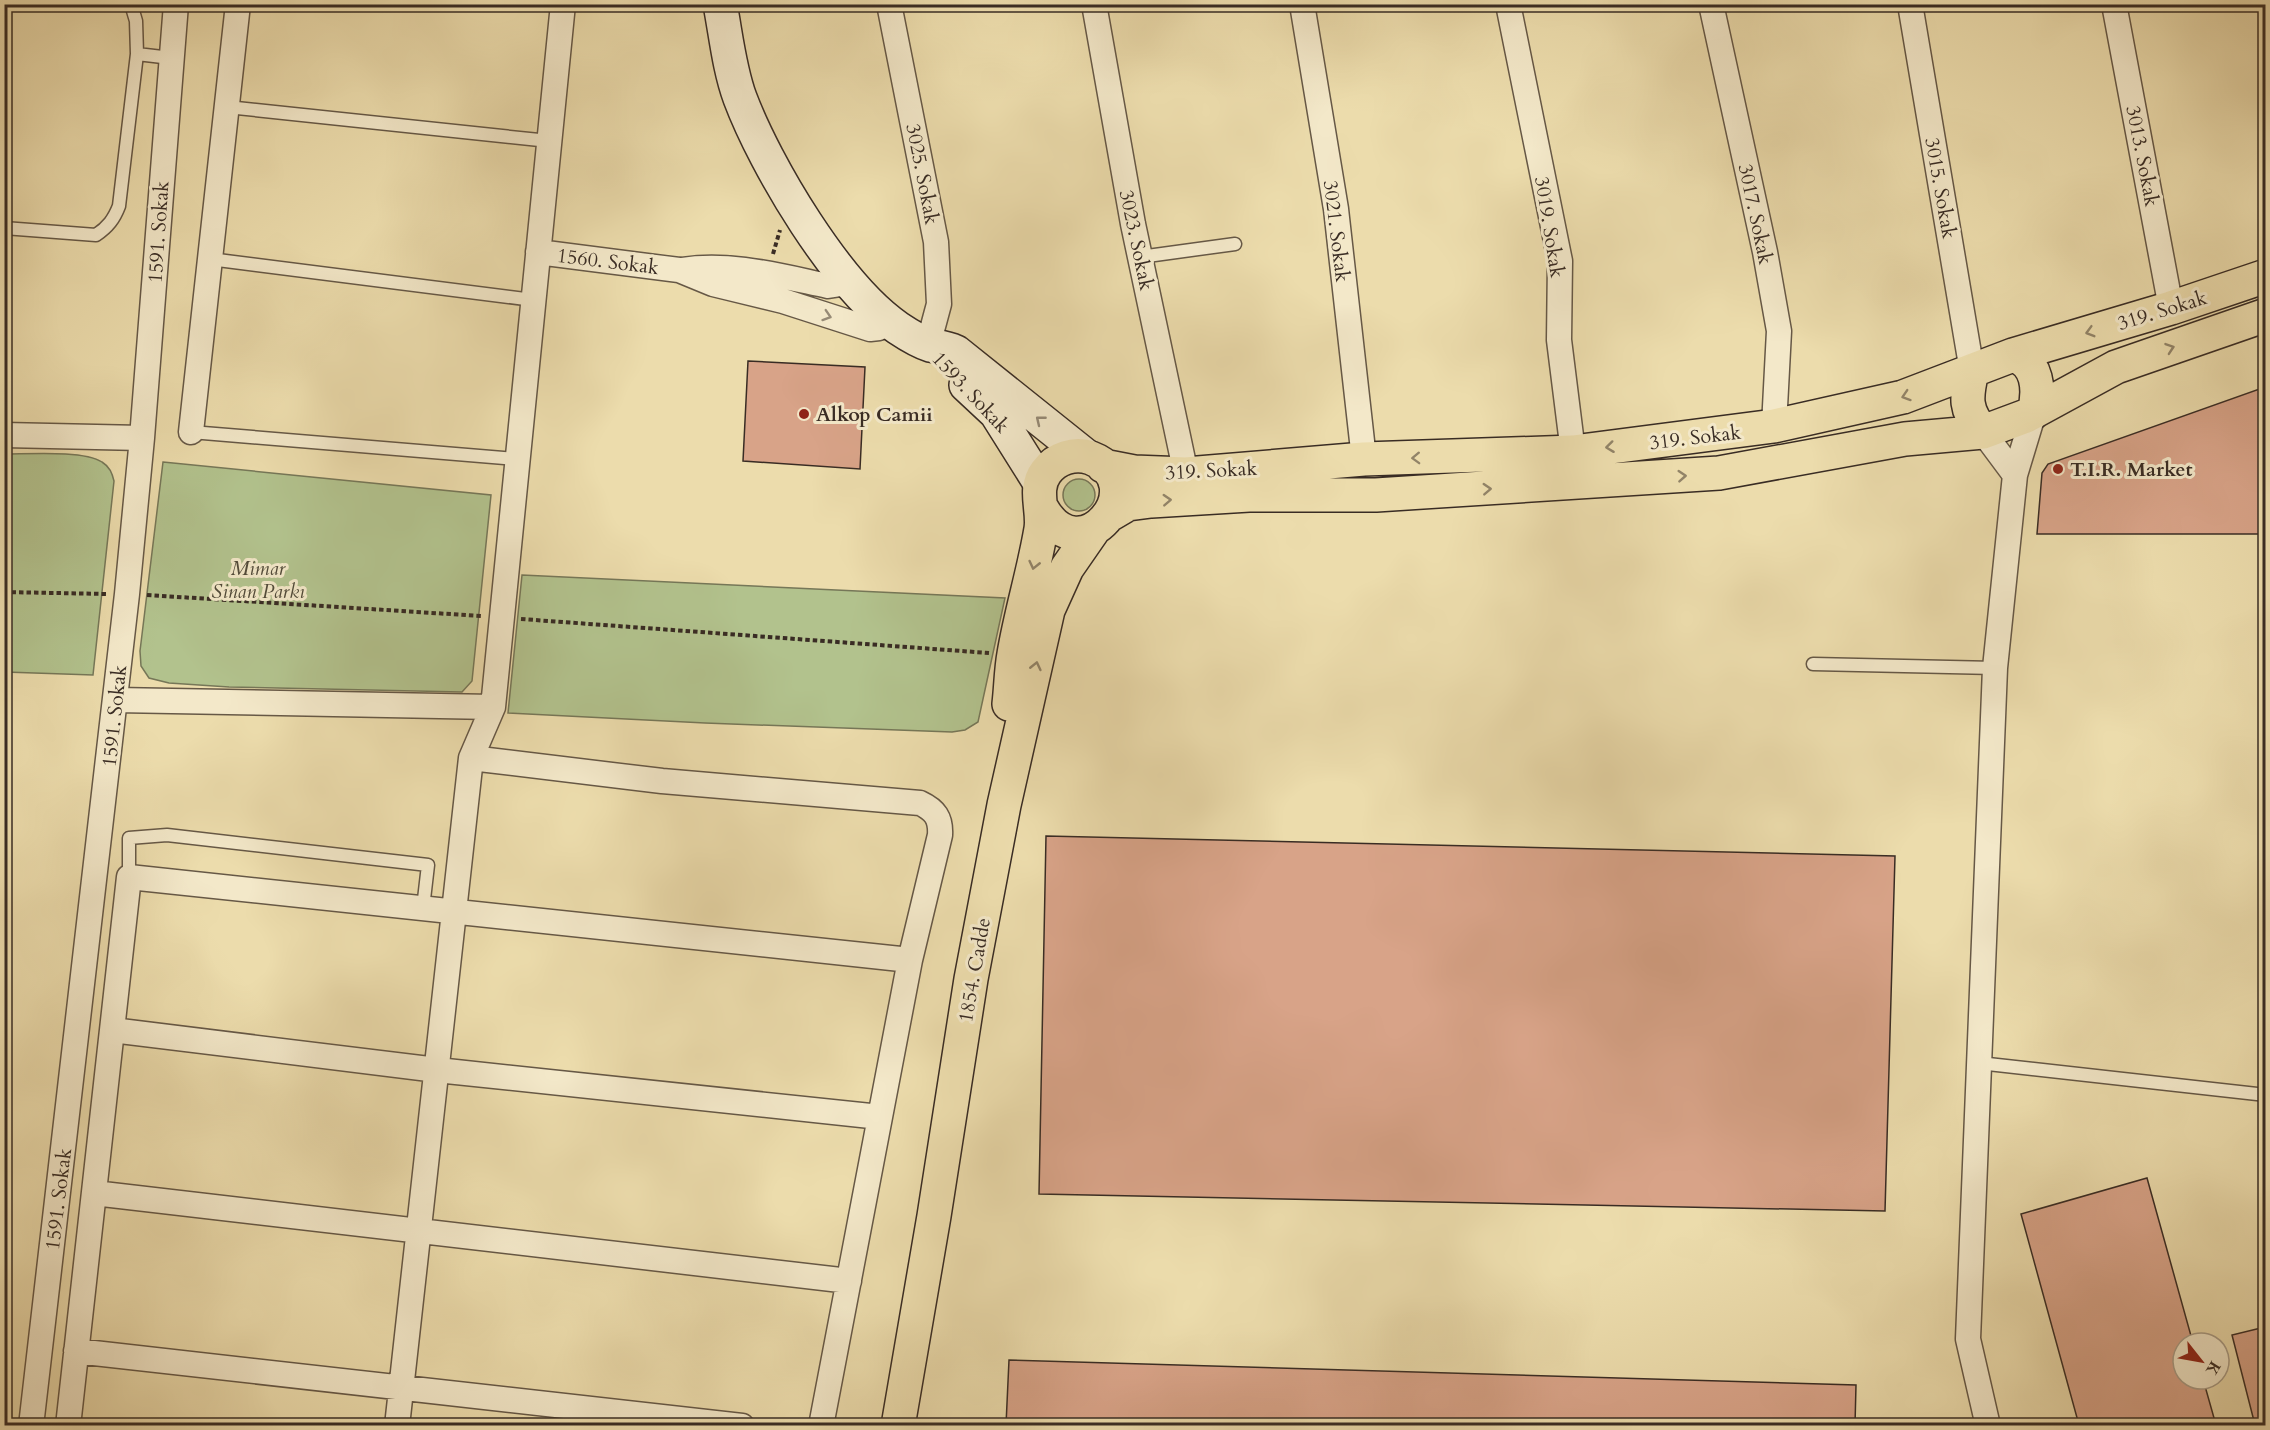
<svg xmlns="http://www.w3.org/2000/svg" width="2270" height="1430" font-family="Cardo,serif">
	<style>
		.green { fill: #b2c28d; stroke: #767758; stroke-width: 1.5 }
		.building { fill: #d8a388; stroke: #392c24; stroke-width: 1.5 }
		.lines { fill: none; stroke-linecap: round; stroke-linejoin: round }
		.service-casing { stroke: #665846; stroke-width: 15 }
		.minor-casing { stroke: #665846; stroke-width: 27 }
		.secondary-casing { stroke: #392c24; stroke-width: 36 }
		.primary-casing { stroke: #392c24; stroke-width: 36 }
		.path { stroke: #392c24; stroke-width: 4; stroke-dasharray: 4.5 3; stroke-linecap: butt }
		.service { stroke: #f3e8c9; stroke-width: 12 }
		.minor { stroke: #f3e8c9; stroke-width: 24 }
		.secondary { stroke: #f3e8c9; stroke-width: 33 }
		.primary { stroke: #ecdcac; stroke-width: 33 }
		.oneway { stroke: #968a76 }
		.oneway2 { stroke: #928468 }
		.poi-dot { fill: #8f2418; stroke: #f3e8c9; stroke-width: 2 }
		.labels { text-anchor: middle; stroke-width: 6; stroke-linejoin: round; paint-order: stroke }
		.street-label { font-size: 20px; fill: #392c24; stroke: #f3e8c9 }
		.poi-label { font-size: 20px; font-weight: bold; fill: #392c24; stroke: #f3e8c9; text-anchor: start }
		.park-label { font-size: 20px; font-style: italic; fill: #514a39; stroke: #f3e8c9 }
	</style>
	<rect width="100%" height="100%" fill="#ecdcac"/>
	<filter id="stains"><feTurbulence type="fractalNoise" baseFrequency=".00333" numOctaves="4"/><feColorMatrix values="0 0 0 0 .2 0 0 0 0 .09 0 0 0 0 .02 0 0 0 .5 -.17"/></filter>
	<radialGradient id="worn" r=".72"><stop offset=".6" stop-color="#630" stop-opacity="0"/><stop offset="1" stop-color="#630" stop-opacity=".3"/></radialGradient>
	<path class="green" d="M5 454C28 454 84 450 102 462 110 467 112 473 114 481L93 675 5 672Z
		M163 462 491 495 472 681 462 692 229 687 169 683 149 678 141 666 140 651Z
		M1063 495a16 16 0 1 1 32 0a16 16 0 1 1-32 0Z
		M522 575 1005 598 978 722 965 730 952 732 705 723 508 713Z"/>
	<path class="building" d="M748 361 865 367 860 469 743 461Z
		M2265 387V534H2037L2042 473 2048 464Z
		M1046 836 1895 856 1885 1211 1039 1194Z
		M2147 1178 2193 1343H2183V1379H2203L2216 1425H2079L2021 1214Z
		M2265 1327V1425H2255L2232 1335Z
		M1009 1360 1856 1385 1855 1425H1006Z"/>
	<g class="lines">
		<g class="service-casing">
			<path id="service" d="M137 54 171 58
				M227 107 549 141
				M4 228 96 235C108 227 114 219 119 206L137 54 136 21 131 4
				M1140 257 1235 244
				M210 259 533 300
				M191 432 517 459
				M1813 664 1995 668
				M129 877V838L167 835 428 865 423 908
				M1979 1063 2266 1095"/>
		</g>
		<g class="minor-casing">
			<path id="minor" d="M889 4 936 242 939 304 928 345
				M1094 4 1133 224 1186 474
				M1302 4 1336 209 1364 459
				M1508 4 1560 261 1559 340 1573 452
				M1711 4 1765 252 1779 331 1774 426
				M1910 4 1972 371
				M2114 4 2171 308
				M538 252 679 270 713 284 783 301 870 329 879 328 890 321
				M681 270C730 262 780 276 828 286L841 284 847 279
				M191 432 238 4
				M1983 432 2015 475
				M4 435 142 438
				M116 700 493 707
				M471 758 662 781 920 803C935 810 941 818 940 835L910 960 821 1426
				M112 1030 437 1070 880 1117
				M94 1193 849 1281
				M76 1351 742 1426
				M31 1426 127 594 142 438 176 4
				M68 1426 129 877 910 960
				M397 1426 471 758 493 707 563 4
				M1988 1426 1968 1339 1995 668 2015 475 2034 412"/>
		</g>
		<g class="secondary-casing">
			<path id="secondary" d="M720 4C726 35 729 68 740 98 766 167 837 286 898 328 907 334 920 342 930 345 940 347 947 348 956 352L1086 456
				M966 385 996 413 1040 483"/>
		</g>
		<g class="primary-casing">
			<path id="primary" d="M2013 355C2038 362 2040 390 2034 412
				M1972 371C1966 397 1964 410 1983 432
				M1103 466 1134 472 1186 474 1364 459 1573 452 1774 426 1903 397 2013 355 2171 308 2266 276
				M1111 514 1128 504 1151 501 1249 495H1376L1719 473 1905 439 1983 432 2026 416 2116 367 2266 315
				M1009 704C1011 687 1011 670 1014 654 1021 612 1034 571 1041 529 1044 510 1033 489 1046 472 1056 458 1075 452 1091 458 1156 483 1081 579 1041 507
				M898 1426 934 1216 971 979 1004 805 1048 610 1067 568 1094 529"/>
		</g>
		<path class="path" d="M773 254 780 230
			M4 592 106 594
			M147 595 481 616
			M521 619 989 653"/>
		<use href="#service" class="service"/>
		<use href="#minor" class="minor"/>
		<use href="#secondary" class="secondary"/>
		<use href="#primary" class="primary"/>
	</g>
	<defs><path id="oneway-chevron" d="M-2-3.5L2.5 0L-2 3.5" fill="none" stroke-width="1.6" stroke-linecap="round" stroke-linejoin="round" transform="scale(1.5)"/></defs>
	<g class="oneway">
		<use href="#oneway-chevron" transform="translate(827 316) rotate(18)"/>
		<use href="#oneway-chevron" transform="translate(1040 420) rotate(-141)"/>
	</g>
	<g class="oneway2">
		<use href="#oneway-chevron" transform="translate(2090 332) rotate(164)"/>
		<use href="#oneway-chevron" transform="translate(2170 348) rotate(-19)"/>
		<use href="#oneway-chevron" transform="translate(1906 396) rotate(162)"/>
		<use href="#oneway-chevron" transform="translate(1610 447) rotate(173)"/>
		<use href="#oneway-chevron" transform="translate(1416 458) rotate(178)"/>
		<use href="#oneway-chevron" transform="translate(1682 476) rotate(-4)"/>
		<use href="#oneway-chevron" transform="translate(1487 489) rotate(-3)"/>
		<use href="#oneway-chevron" transform="translate(1167 500) rotate(-3)"/>
		<use href="#oneway-chevron" transform="translate(1034 565) rotate(103)"/>
		<use href="#oneway-chevron" transform="translate(1036 666) rotate(-77)"/>
	</g>
	<g class="poi-dot">
		<circle cx="804" cy="414" r="6"/>
		<circle cx="2058" cy="469" r="6"/>
	</g>
	<g class="labels">
		<g class="street-label">
			<text transform="translate(2143 156) rotate(79)" y="7">3013. Sokak</text>
			<text transform="translate(923 174) rotate(79)" y="7">3025. Sokak</text>
			<text transform="translate(1941 188) rotate(80)" y="7">3015. Sokak</text>
			<text transform="translate(1756 214) rotate(78)" y="7">3017. Sokak</text>
			<text transform="translate(1550 227) rotate(81)" y="7">3019. Sokak</text>
			<text transform="translate(1337 231) rotate(83)" y="7">3021. Sokak</text>
			<text transform="translate(158 232) rotate(-86)" y="7">1591. Sokak</text>
			<text transform="translate(1137 240) rotate(78)" y="7">3023. Sokak</text>
			<text transform="translate(608 261) rotate(7)" y="7">1560. Sokak</text>
			<text transform="translate(2162 310) rotate(-17)" y="7">319. Sokak</text>
			<text transform="translate(971 392) rotate(47)" y="7">1593. Sokak</text>
			<text transform="translate(1695 437) rotate(-7)" y="7">319. Sokak</text>
			<text transform="translate(1211 470) rotate(-3)" y="7">319. Sokak</text>
			<text transform="translate(114 716) rotate(-84)" y="7">1591. Sokak</text>
			<text transform="translate(974 970) rotate(-80)" y="7">1854. Cadde</text>
			<text transform="translate(58 1199) rotate(-83)" y="7">1591. Sokak</text>
		</g>
		<g class="poi-label">
			<text x="816" y="421">Alkop Camii</text>
			<text x="2070" y="476">T.I.R. Market</text>
		</g>
		<g class="park-label">
			<text x="258" y="575">Mimar<tspan x="258" dy="23">Sinan Parkı</tspan></text>
		</g>
	</g>
	<rect width="2270" height="1430" fill="none" stroke="#ecdcac" stroke-width="24"/>
	<rect x="6" y="6" width="2258" height="1418" fill="none" stroke="#392c24" stroke-width="3"/>
	<rect x="12" y="12" width="2246" height="1406" fill="none" stroke="#392c24" stroke-width="1.5"/>
	<g transform="translate(2201 1361) rotate(121)"><circle r="28" fill="#f3e8c9" stroke="#a99d87" stroke-width="1.5"/>
	<path d="M0-4.5L10 22L0 15L-10 22Z" fill="#8f2418"/>
	<text y="-9" font-size="16" font-weight="bold" text-anchor="middle" fill="#392c24">K</text>
	</g>
	<rect width="100%" height="100%" filter="url(#stains)"/>
	<rect width="100%" height="100%" fill="url(#worn)"/>
</svg>
